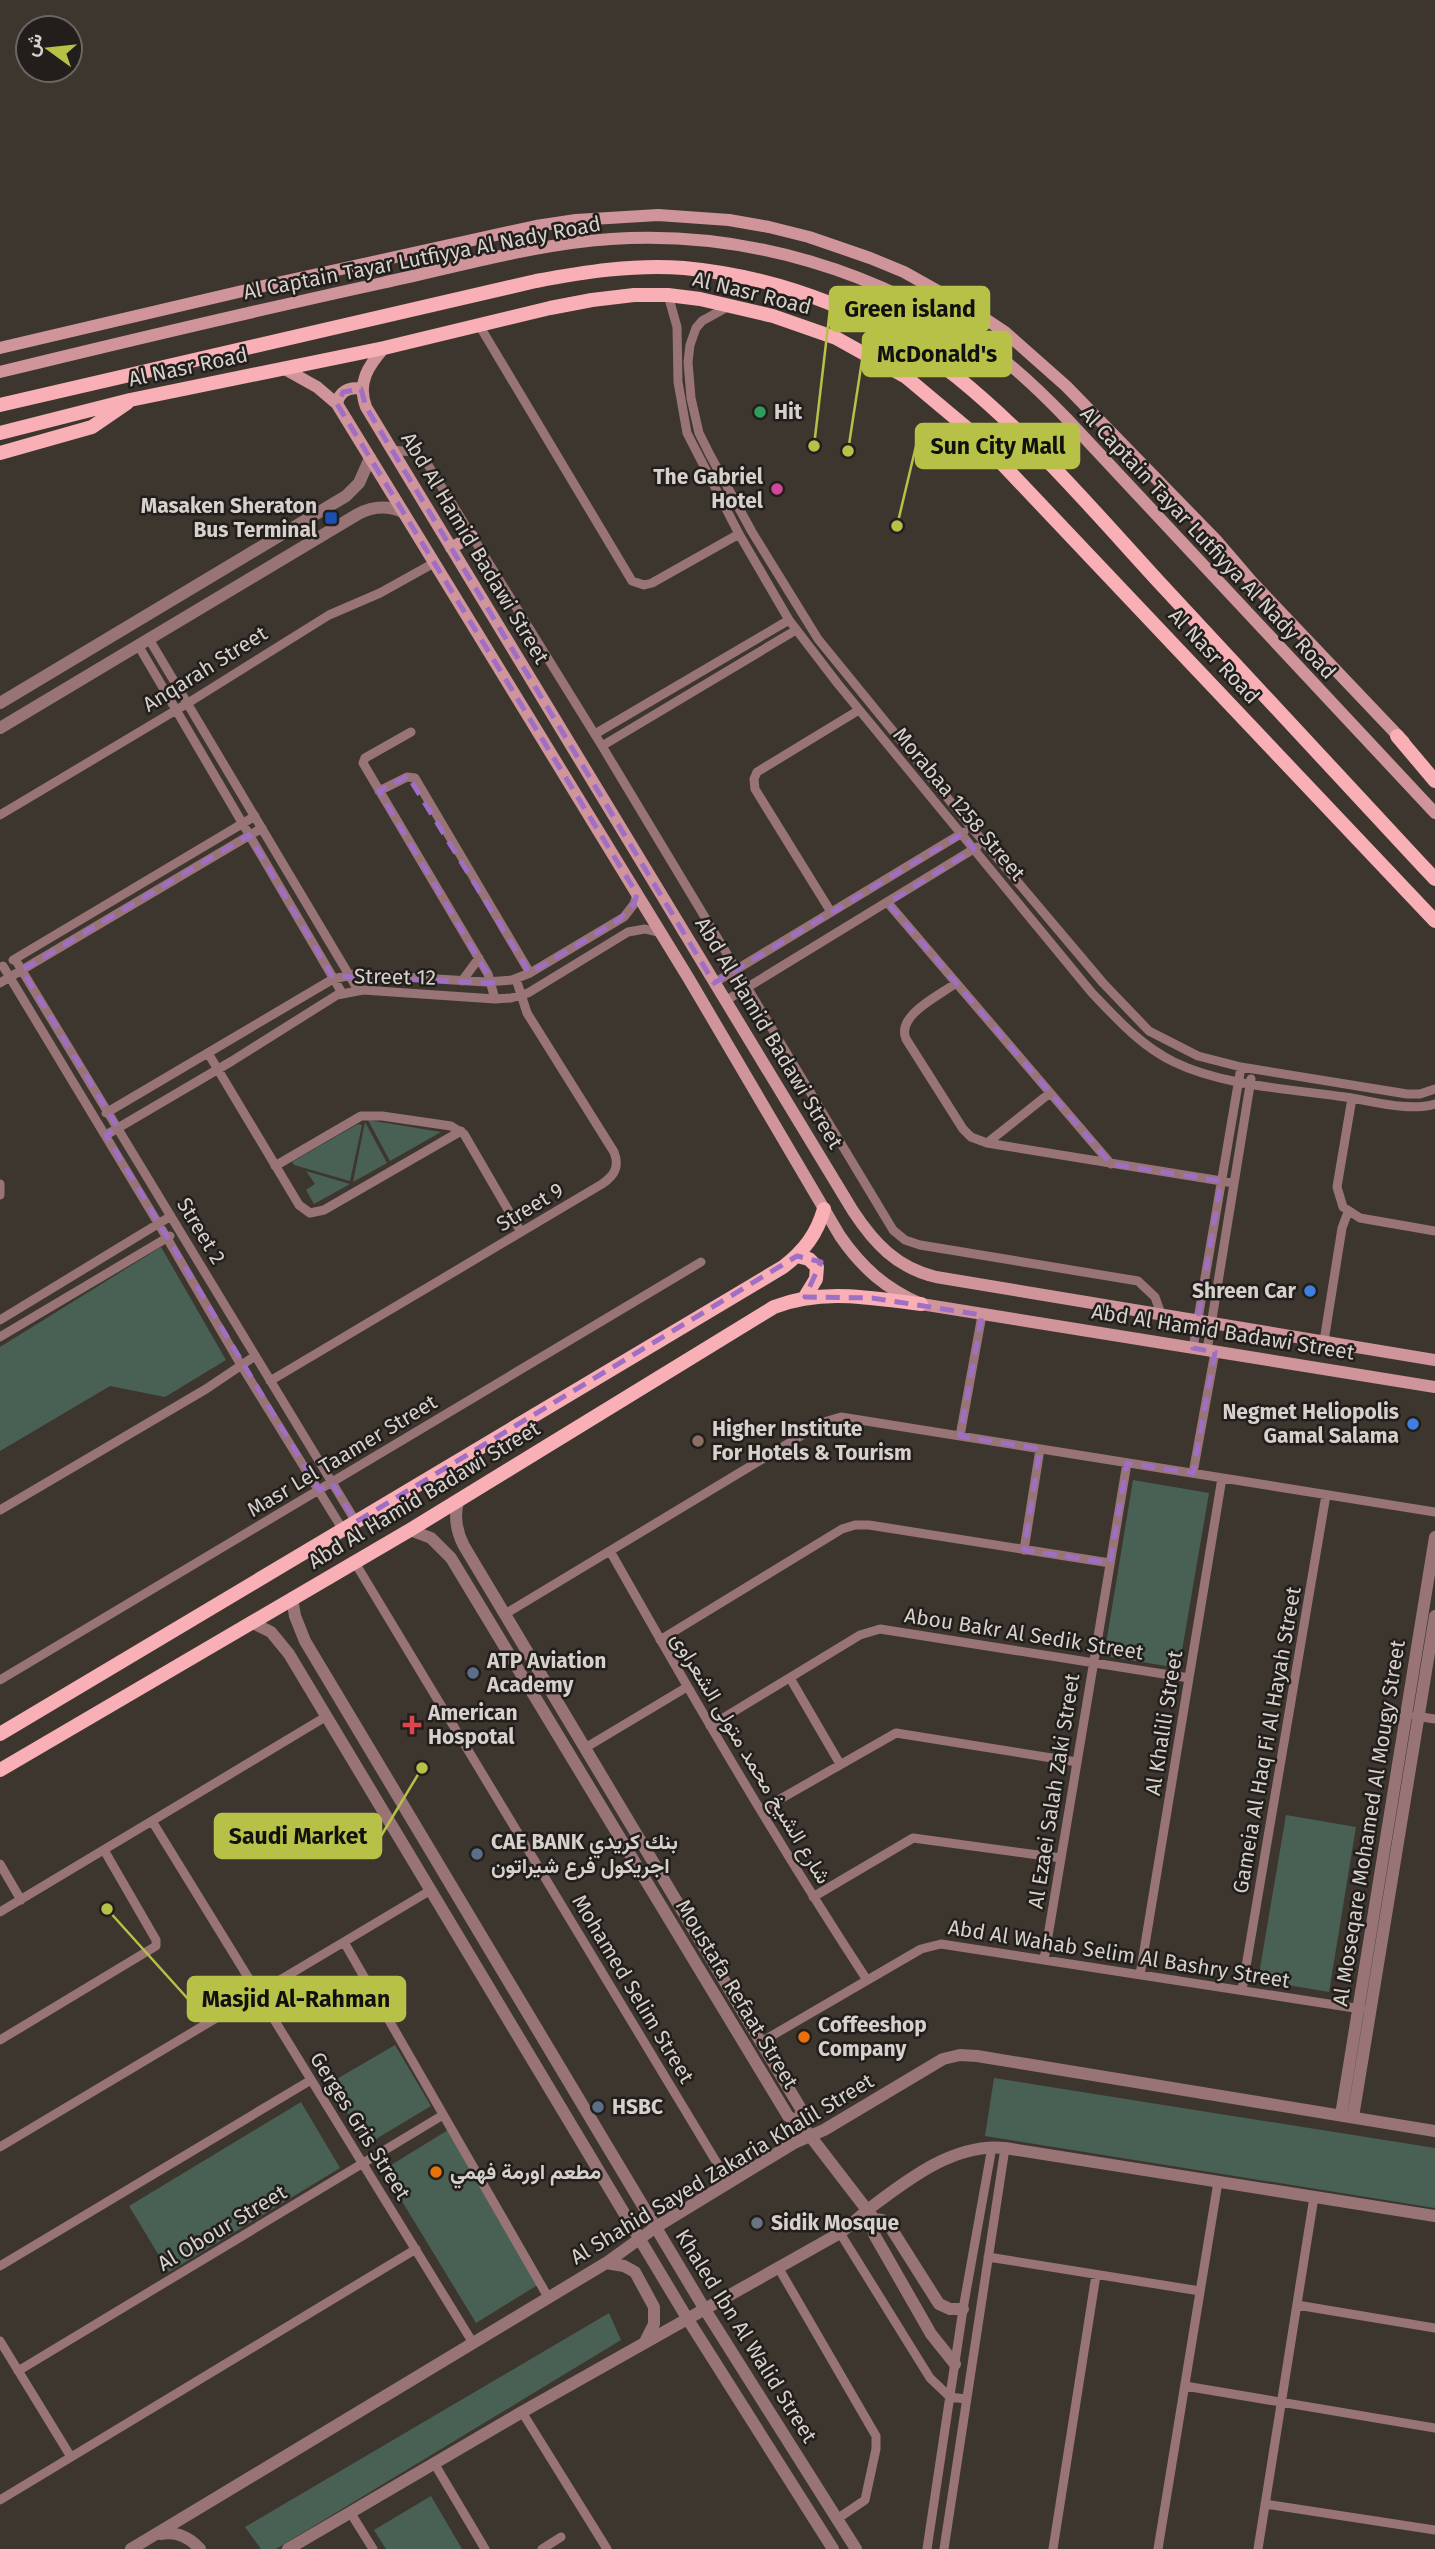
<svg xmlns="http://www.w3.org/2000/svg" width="1435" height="2549" font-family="'Fira Sans',Vazirmatn,sans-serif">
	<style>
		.green { fill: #496055 }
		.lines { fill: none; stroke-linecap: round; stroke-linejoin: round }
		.minor { stroke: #997477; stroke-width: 9 }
		.tertiary { stroke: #997477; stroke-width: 12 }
		.secondary { stroke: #cf959a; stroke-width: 12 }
		.primary { stroke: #f8afb5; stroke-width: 14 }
		.marked { fill: none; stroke: #9f6ec5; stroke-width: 5; stroke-dasharray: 14 9; stroke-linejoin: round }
		.leisure-dot { fill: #2e9e5b; stroke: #221e1b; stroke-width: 2.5 }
		.hotel-dot { fill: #d1479c; stroke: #221e1b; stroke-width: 2.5 }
		.transit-dot { fill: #1a4fb4; stroke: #221e1b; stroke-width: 2.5 }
		.shop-dot { fill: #3f7fe0; stroke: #221e1b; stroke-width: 2.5 }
		.education-dot { fill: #8d6e63; stroke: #221e1b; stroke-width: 2.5 }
		.service-dot { fill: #5c6f8a; stroke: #221e1b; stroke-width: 2.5 }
		.health-dot { fill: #e0444e; stroke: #221e1b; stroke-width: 2.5 }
		.food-dot { fill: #e8710a; stroke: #221e1b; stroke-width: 2.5 }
		.worship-dot { fill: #6b7280; stroke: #221e1b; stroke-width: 2.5 }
		.labels { text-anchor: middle; stroke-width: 5; stroke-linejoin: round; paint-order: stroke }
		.street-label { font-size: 21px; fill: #d6d1cd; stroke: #221e1b }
		.poi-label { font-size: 21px; font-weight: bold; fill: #d6d1cd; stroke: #221e1b; text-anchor: start }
		.leader { fill: none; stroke: #b7c147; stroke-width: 2.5 }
		.callout-dot { fill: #b7c147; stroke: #221e1b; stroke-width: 2.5 }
		.callout { fill: #b7c147; stroke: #b7c147; stroke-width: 2.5 }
		.callout-label { font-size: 23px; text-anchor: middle; font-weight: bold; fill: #111 }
	</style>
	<rect width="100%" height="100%" fill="#3d362f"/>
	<path class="green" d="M368 1120 441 1132 390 1161Z
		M365 1122 387 1163 353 1182Z
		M358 1124 362 1125 350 1181 294 1165 292 1162Z
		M306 1171 350 1184 314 1204 306 1190 315 1184Z
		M161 1247 226 1360 165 1397 110 1386 0 1451V1347Z
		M1133 1480 1209 1493 1179 1668 1104 1656Z
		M1286 1815 1356 1827 1329 1992 1258 1980Z
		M395 2045 431 2106 366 2145 330 2083Z
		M994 2078 1435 2148V2208L985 2136Z
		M301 2102 340 2168 169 2272 129 2206Z
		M448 2130 541 2283 476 2323 383 2170Z
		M609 2313 621 2340 276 2549H261L245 2527Z
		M431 2496 462 2549H386L374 2530Z"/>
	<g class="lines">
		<path class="minor" d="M668 295 677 327 678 382 687 433 739 534 789 620 838 684 1092 993C1117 1019 1141 1046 1174 1062 1223 1086 1291 1089 1345 1097 1373 1101 1408 1112 1435 1104
			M729 306 702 321 696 328 690 345 688 362 691 398 699 433 710 455 752 532 818 639 972 828 1103 983 1149 1031 1198 1056 1241 1067 1407 1094H1420L1435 1089
			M479 325 632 581 644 585 652 583 739 534
			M392 450 412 452 425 460 602 746 893 1230 905 1240 920 1245 1138 1281 1155 1297 1161 1314
			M149 639 358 990
			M138 645 342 993
			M411 732 365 758 363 763 488 974 495 999
			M595 734 789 620
			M602 746 796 630
			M379 791 407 777 415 778 530 973
			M0 815 188 703 329 615 380 593 434 563
			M888 903 1111 1164
			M831 912 755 789 754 779 757 772 859 710
			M15 959 356 1522
			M13 960 255 816
			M3 966 167 1238 241 1365 343 1530
			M462 981 479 958
			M0 983 262 828
			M714 983 964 832
			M956 983C939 996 896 1015 906 1039L963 1129 971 1137 987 1143 1234 1183
			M725 1001 977 847
			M208 1053 299 1205 310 1213 324 1210 461 1131
			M1352 1098 1337 1187 1343 1207 1360 1218 1435 1231
			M106 1113 333 979 356 974 486 982 512 980 530 973 624 917 634 904 637 894
			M106 1135 232 1061 337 995 363 990 495 999 511 998 528 993 628 932 645 929 661 933
			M987 1143 1050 1093
			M275 1166 361 1116H382L451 1126 464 1134 521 1232
			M0 1184V1195
			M0 1320 171 1216
			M0 1337 170 1236
			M1324 1341 1342 1228 1348 1212
			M1193 1348 1241 1067
			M1207 1350 1251 1079
			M270 1381 602 1184C614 1176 620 1167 614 1152L527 1013 516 979
			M960 1436 982 1315
			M1193 1473 1215 1352
			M0 1510 206 1389 255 1356
			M1024 1550 1040 1449
			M610 1551C692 1696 776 1841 867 1980
			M354 1561 729 2183
			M505 1614 824 1422 841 1417 1435 1512
			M660 1640 842 1529 855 1525H869L1110 1563
			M790 1678 840 1764
			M0 1680 701 1262
			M1415 1716 1435 1719
			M710 1726 860 1635 880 1629 1189 1678
			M585 1748 687 1687
			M761 1810 896 1733 1077 1762
			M152 1821 473 2343
			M0 1864 21 1900
			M813 1897 913 1838 1061 1858
			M0 1912 327 1716
			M344 1942 548 2297
			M1044 1960 1127 1463
			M1140 1975 1222 1478
			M1242 1990 1326 1495
			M0 2040 156 1946V1940L104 1850
			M761 2042 921 1949 941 1944 1361 2009
			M0 2147 431 1890
			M840 2233 930 2378 950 2397 966 2399
			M988 2257 1200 2291
			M0 2266 311 2080
			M778 2267 876 2436V2449L865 2500 837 2519
			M1297 2305 1435 2328
			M0 2341 71 2457
			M18 2371 443 2115
			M1185 2386 1435 2428
			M522 2412 607 2549
			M434 2463 485 2549
			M0 2500 416 2249
			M1265 2504 1435 2530
			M350 2512 373 2549
			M542 2549 561 2537
			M927 2549 963 2309 992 2147
			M944 2549 1005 2148
			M1053 2549 1096 2275
			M1158 2549 1218 2182
			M1258 2549 1314 2197"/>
		<path class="tertiary" d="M0 703 346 496 359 483 370 458
			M0 728 358 514C373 506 387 505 403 512
			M458 1501C454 1517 456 1531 464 1546L801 2109V2124
			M410 1530 431 1538 451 1558 788 2116 801 2124 874 2219
			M292 1598 295 1616 305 1641 704 2308 856 2549
			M251 1622 271 1632 289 1654 687 2318 833 2549
			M1341 2115 1435 1537
			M1353 2117 1435 1616
			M874 2219 872 2227 875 2236 931 2334 955 2364
			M874 2219 882 2220 889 2225 939 2304 950 2309H963
			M606 2263 624 2266 635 2272 654 2307V2324L646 2340
			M160 2534C177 2531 189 2537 200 2549
			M131 2549 606 2263 656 2227 794 2143 824 2130 943 2059 960 2055 977 2056 1435 2131
			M288 2549 522 2412 840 2233C852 2224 862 2214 874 2205 911 2177 956 2143 1005 2148L1435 2216"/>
		<path class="secondary" d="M0 348 255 288 536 226 576 220 658 215 729 220 769 227 809 237 870 258 904 272 972 310 1005 332 1066 386 1216 540 1252 582 1404 742
			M384 348C368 366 357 383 366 407L853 1211C874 1243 897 1268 936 1277L1435 1360
			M283 368 317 387 337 404 689 979 840 1236C862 1268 886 1289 921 1304L1435 1387
			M0 372C127 341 254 311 382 283 457 267 534 244 611 239 745 230 882 271 991 350 1018 370 1043 394 1067 419L1435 813
			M337 404C339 392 349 386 361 389
			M451 548 472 536"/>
		<path class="primary" d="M0 405 536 281C584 272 634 264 684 268 782 277 880 315 957 377 1031 437 1094 511 1158 581 1250 680 1342 780 1435 879
			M0 433 130 400 384 348 550 308 592 300 634 295H668L700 299 773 316 836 338 906 377 974 434 1435 921
			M0 453 92 427 127 403
			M1397 736 1435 781
			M797 1256 809 1259 817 1267 816 1279 805 1297
			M0 1734 783 1267C804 1251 817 1234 824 1209
			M0 1770 410 1530 774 1307C822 1288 871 1298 921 1304"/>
	</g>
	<path class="marked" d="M361 389 366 407 714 983 962 834 974 849 888 903 1111 1164 1221 1181 1193 1348 1215 1352 1193 1473 1127 1463 1110 1563 1024 1550 1040 1449 960 1436 982 1315 872 1298 805 1297 821 1262 797 1256 356 1522 332 1483 319 1490 106 1135 118 1128 22 970 249 835 332 976 493 983 379 791 408 776 530 973 619 920 634 904 637 894 337 404 343 392Z"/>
	<circle class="leisure-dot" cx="760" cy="412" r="7"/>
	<circle class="hotel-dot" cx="777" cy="489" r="7"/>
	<rect class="transit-dot" x="324" y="511" width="14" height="14" rx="3.5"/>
	<g class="shop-dot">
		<circle cx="1310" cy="1291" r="7"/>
		<circle cx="1413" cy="1424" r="7"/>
	</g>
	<circle class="education-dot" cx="698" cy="1441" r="7"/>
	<g class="service-dot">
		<circle cx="473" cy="1673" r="7"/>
		<circle cx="477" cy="1854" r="7"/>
		<circle cx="598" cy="2107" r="7"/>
	</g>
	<path class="health-dot" d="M408.5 1714.5h7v7h7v7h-7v7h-7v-7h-7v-7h7z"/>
	<g class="food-dot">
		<circle cx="804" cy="2037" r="7"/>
		<circle cx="436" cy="2172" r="7"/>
	</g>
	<circle class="worship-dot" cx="757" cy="2223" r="7"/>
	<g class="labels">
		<g class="street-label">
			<text transform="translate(422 258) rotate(-11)" y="7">Al Captain Tayar Lutfiyya Al Nady Road</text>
			<text transform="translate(752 293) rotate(14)" y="7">Al Nasr Road</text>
			<text transform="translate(188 367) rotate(-12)" y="7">Al Nasr Road</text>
			<text transform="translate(1208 543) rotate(47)" y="7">Al Captain Tayar Lutfiyya Al Nady Road</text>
			<text transform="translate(475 548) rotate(59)" y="7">Abd Al Hamid Badawi Street</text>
			<text transform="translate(1214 656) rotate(47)" y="7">Al Nasr Road</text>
			<text transform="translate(205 669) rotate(-32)" y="7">Anqarah Street</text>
			<text transform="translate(959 804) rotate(50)" y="7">Morabaa 1258 Street</text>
			<text transform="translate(395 977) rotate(1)" y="7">Street 12</text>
			<text transform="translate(769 1033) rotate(59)" y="7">Abd Al Hamid Badawi Street</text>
			<text transform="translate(530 1207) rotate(-31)" y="7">Street 9</text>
			<text transform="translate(201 1231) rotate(59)" y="7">Street 2</text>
			<text transform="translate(1223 1332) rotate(9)" y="7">Abd Al Hamid Badawi Street</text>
			<text transform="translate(342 1456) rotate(-31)" y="7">Masr Lel Taamer Street</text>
			<text transform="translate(424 1495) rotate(-31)" y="7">Abd Al Hamid Badawi Street</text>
			<text transform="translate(1024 1634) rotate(9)" y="7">Abou Bakr Al Sedik Street</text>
			<text transform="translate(1164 1723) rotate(-81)" y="7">Al Khalili Street</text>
			<text transform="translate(1267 1740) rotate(-80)" y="7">Gameia Al Haq Fi Al Hayah Street</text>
			<text transform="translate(751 1758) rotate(59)" y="7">شارع الشيخ محمد متولى الشعراوى</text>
			<text transform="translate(1054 1791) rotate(-81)" y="7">Al Ezaei Salah Zaki Street</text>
			<text transform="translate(1369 1823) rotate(-81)" y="7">Al Moseqare Mohamed Al Mougy Street</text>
			<text transform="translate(1119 1954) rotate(9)" y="7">Abd Al Wahab Selim Al Bashry Street</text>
			<text transform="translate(633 1989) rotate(59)" y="7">Mohamed Selim Street</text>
			<text transform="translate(737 1994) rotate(59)" y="7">Moustafa Refaat Street</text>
			<text transform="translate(360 2126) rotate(58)" y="7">Gerges Gris Street</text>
			<text transform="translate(722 2169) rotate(-31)" y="7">Al Shahid Sayed Zakaria Khalil Street</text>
			<text transform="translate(222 2228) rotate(-31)" y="7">Al Obour Street</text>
			<text transform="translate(746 2336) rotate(58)" y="7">Khaled Ibn Al Walid Street</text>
		</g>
		<g class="poi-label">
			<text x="774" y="419">Hit</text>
			<text x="763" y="484" text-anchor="end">The Gabriel<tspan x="763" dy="24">Hotel</tspan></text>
			<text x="317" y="513" text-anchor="end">Masaken Sheraton<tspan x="317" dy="24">Bus Terminal</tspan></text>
			<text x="1296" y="1298" text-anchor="end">Shreen Car</text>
			<text x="1399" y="1419" text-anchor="end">Negmet Heliopolis<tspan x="1399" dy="24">Gamal Salama</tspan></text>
			<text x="712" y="1436">Higher Institute<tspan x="712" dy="24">For Hotels &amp; Tourism</tspan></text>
			<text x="487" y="1668">ATP Aviation<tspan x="487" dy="24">Academy</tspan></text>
			<text x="428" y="1720">American<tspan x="428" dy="24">Hospotal</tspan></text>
			<text x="491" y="1849">CAE BANK بنك كريدي<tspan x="491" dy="24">اجريكول فرع شيراتون</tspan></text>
			<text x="818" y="2032">Coffeeshop<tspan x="818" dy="24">Company</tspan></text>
			<text x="612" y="2114">HSBC</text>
			<text x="450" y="2179">مطعم اورمة فهمي</text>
			<text x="771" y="2230">Sidik Mosque</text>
		</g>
	</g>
	<path class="leader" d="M814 446L830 309M848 451L863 354M897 526L916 446M422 1768L381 1836M107 1909L188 1999"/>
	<g class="callout-dot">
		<circle cx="814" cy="446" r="7"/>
		<circle cx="848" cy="451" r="7"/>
		<circle cx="897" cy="526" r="7"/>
		<circle cx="422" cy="1768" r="7"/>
		<circle cx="107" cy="1909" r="7"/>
	</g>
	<g class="callout">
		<rect x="830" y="287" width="159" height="44" rx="7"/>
		<rect x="863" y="332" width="148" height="44" rx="7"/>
		<rect x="916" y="424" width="163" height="44" rx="7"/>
		<rect x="215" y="1814" width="166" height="44" rx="7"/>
		<rect x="188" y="1977" width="217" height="44" rx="7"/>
	</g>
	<g class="callout-label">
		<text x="910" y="317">Green island</text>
		<text x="937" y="362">McDonald's</text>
		<text x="998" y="454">Sun City Mall</text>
		<text x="298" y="1844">Saudi Market</text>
		<text x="296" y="2007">Masjid Al-Rahman</text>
	</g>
	<g transform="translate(49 49) rotate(285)"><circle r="33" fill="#221e1b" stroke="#6a6662" stroke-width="2"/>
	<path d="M0-5L12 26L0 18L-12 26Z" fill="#b7c147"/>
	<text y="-10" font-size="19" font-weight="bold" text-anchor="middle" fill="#d6d1cd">ش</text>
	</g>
</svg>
